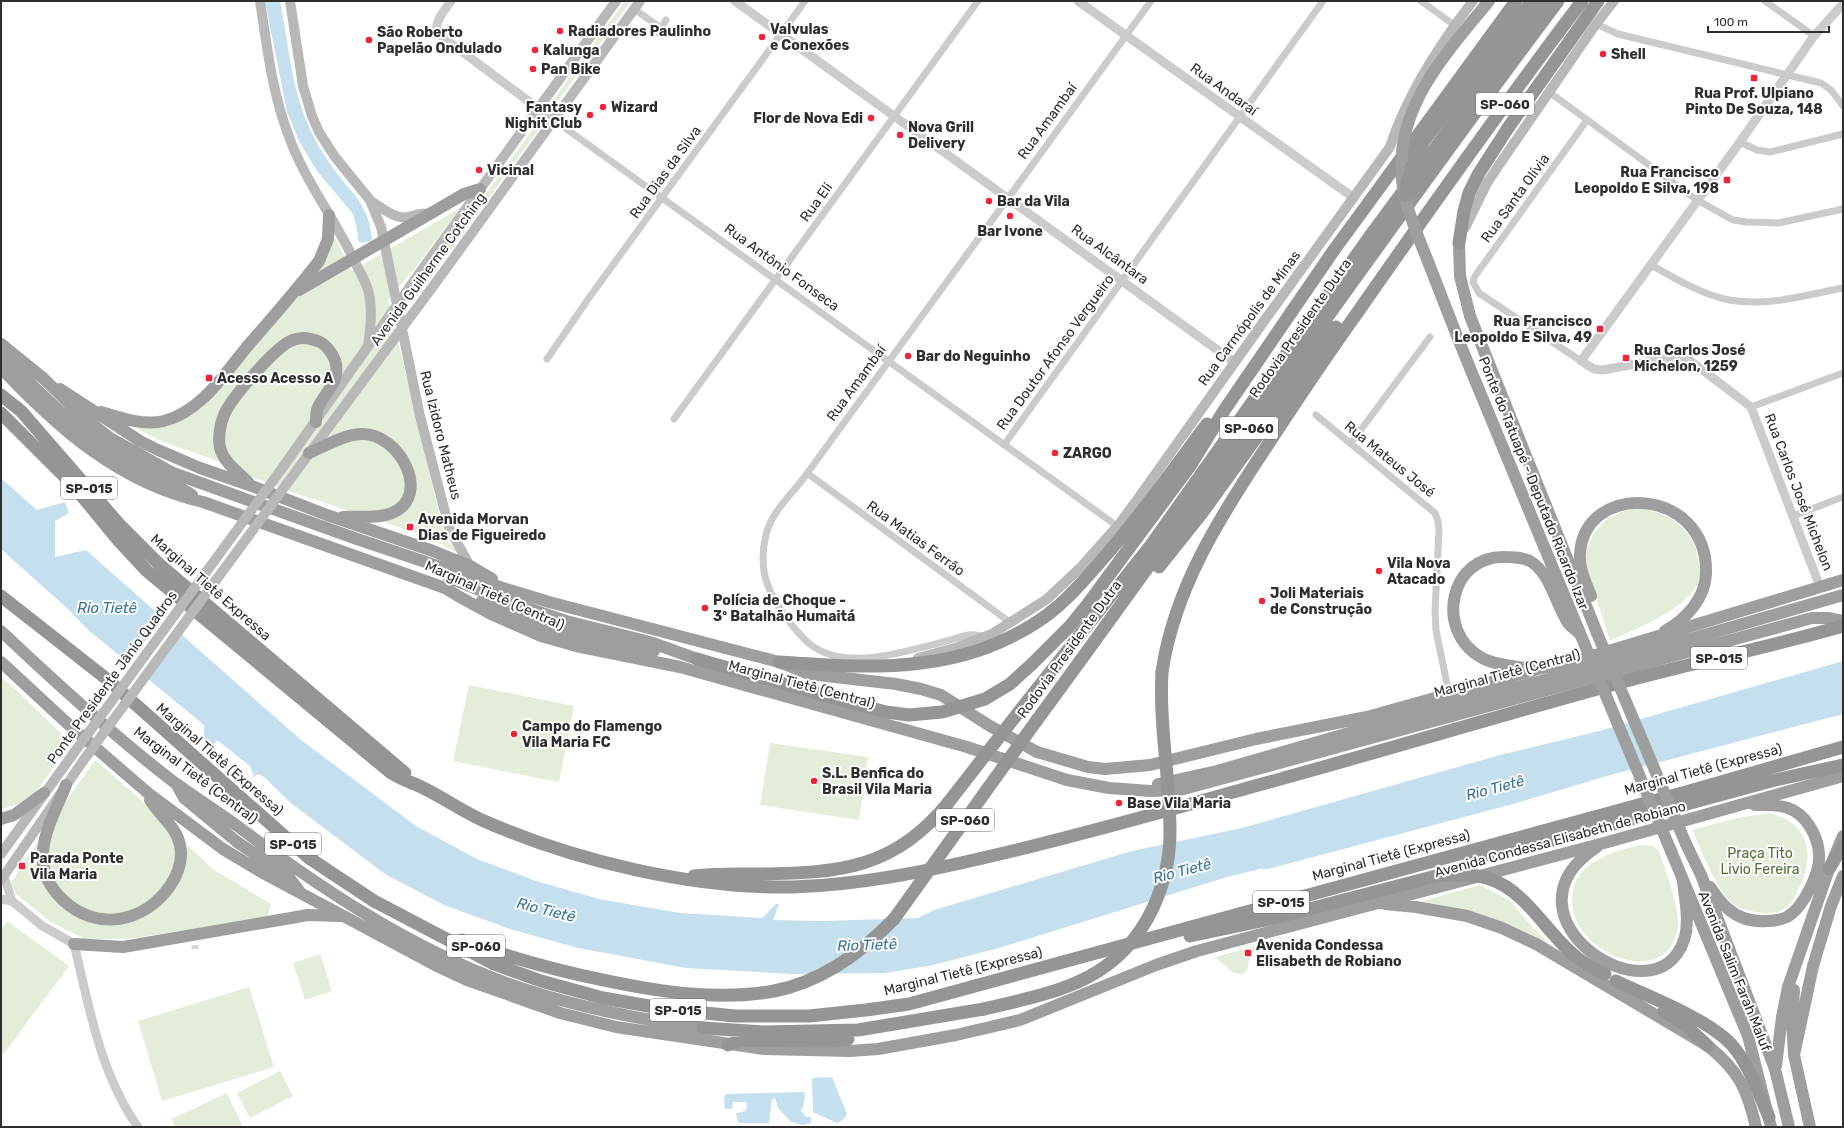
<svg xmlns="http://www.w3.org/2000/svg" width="1844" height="1128" font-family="Rubik,sans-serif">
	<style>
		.green { fill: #e4ecda }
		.water { fill: #c4dfee }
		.pier { fill: #fff }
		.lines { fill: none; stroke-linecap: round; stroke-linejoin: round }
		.minor-tunnel { stroke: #d5d5d5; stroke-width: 7; stroke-dasharray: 7 3.5; stroke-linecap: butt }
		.minor { stroke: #cbcbcb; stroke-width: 7 }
		.tertiary { stroke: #cbcbcb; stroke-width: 9 }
		.secondary { stroke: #b8b8b8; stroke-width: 10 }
		.trunk { stroke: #9e9e9e; stroke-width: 12 }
		.motorway { stroke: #959595; stroke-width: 13 }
		.secondary-bridge { stroke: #b8b8b8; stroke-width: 10 }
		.trunk-bridge { stroke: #9e9e9e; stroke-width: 12 }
		.motorway-bridge { stroke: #959595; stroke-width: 13 }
		.poi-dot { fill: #f22238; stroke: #fff; stroke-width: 1.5 }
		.labels { text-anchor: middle; stroke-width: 4; stroke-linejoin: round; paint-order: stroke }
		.shield { fill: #fff; stroke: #6d6d6d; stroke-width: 1 }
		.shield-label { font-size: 13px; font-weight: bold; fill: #2e2e2e }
		.poi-label { font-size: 14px; font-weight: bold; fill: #2e2e2e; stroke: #fff; text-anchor: start }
		.street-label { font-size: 14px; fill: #2e2e2e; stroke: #fff }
		.park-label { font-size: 14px; fill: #526d38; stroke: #fff }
		.water-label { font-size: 15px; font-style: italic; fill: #367396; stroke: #fff }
	</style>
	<rect width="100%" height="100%" fill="#fff"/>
	<path class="green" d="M625 1H631L558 101 554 99Z
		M535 126 539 129 427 283 423 280Z
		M460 208 416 267 388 300 443 529 448 541 458 553 422 535 289 491 255 478 212 459 161 441 140 430 108 408 147 419 186 414 335 238 352 271Z
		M1646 509C1668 515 1684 524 1694 544 1697 549 1697 556 1698 562 1699 565 1700 570 1700 574 1698 606 1635 629 1610 641L1586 567 1587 549 1594 533 1606 520 1621 512 1629 510Z
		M1 678 10 684 70 742C57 760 46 783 30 797 22 804 10 807 1 809Z
		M469 685 574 706 559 782 453 761Z
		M770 743 868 757 859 820 760 805Z
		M95 760 139 798 174 834 176 846H188L214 870 271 904 267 918 126 939H85L51 922 16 894 11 883 33 849Z
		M1769 813C1809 823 1816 854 1799 888 1795 897 1790 907 1780 911 1772 914 1759 913 1750 911 1744 909 1736 907 1731 902 1715 887 1702 851 1692 830L1737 818Z
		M1642 845 1653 846 1659 851C1665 870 1679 905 1678 924 1672 996 1560 952 1573 890 1580 860 1616 850 1642 845Z
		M1480 885 1510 901 1534 929 1558 952 1480 915 1423 901Z
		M7 921 69 966 3 1055 1 1054V930Z
		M1265 944 1251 953 1247 970 1243 974 1234 973 1215 957Z
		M320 954 332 991 305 1000 293 963Z
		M249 987 274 1067 162 1101 138 1021Z
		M280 1071 293 1096 250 1118 237 1093Z
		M227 1093 242 1125 238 1127H175L171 1119Z"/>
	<path class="water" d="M265 1H280C288 41 291 85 307 122 314 140 325 157 336 172 355 197 369 206 372 240 368 242 362 244 358 241L357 229 353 214 317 171 299 141 287 112Z
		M1 478 37 510 65 502 69 513 55 521V557L86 550 301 740 416 826 477 859 536 881 599 899 680 913 762 918 776 904H779L773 920 823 921 918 918 934 910 1132 851 1242 828 1500 755 1599 731 1843 661V714L1607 776 1513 804 1268 869H1260L1227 877 999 948 929 966 885 973 793 974 686 968 578 948 510 929 444 905 385 874 292 804 264 777 258 774 254 777 250 766 217 740 212 749 204 742V725L87 629 69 610 1 549Z
		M832 1077 847 1114 843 1120 837 1123 813 1112 812 1078Z
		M804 1092 805 1094 803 1108 800 1110 807 1117H811V1123L803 1125 791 1122 778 1108 775 1098 772 1099 769 1123H738L736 1113 746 1111 747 1103 745 1102H733L732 1109H725L724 1097 726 1094Z"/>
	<path class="pier" d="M163 617 182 633 147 681 128 664Z"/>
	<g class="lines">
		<path class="minor-tunnel" d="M195 945V949"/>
		<path class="minor" d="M1421 1 1454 25
			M1765 1 1814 36
			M634 9 661 28
			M1596 24 1618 34 1821 83 1831 90 1843 106
			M658 33 666 20
			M1549 92 1697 200 1733 220 1747 222 1778 223 1843 209
			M554 120 1117 526
			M1740 142 1757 150 1770 152 1843 134
			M1651 265C1676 279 1701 294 1729 300 1767 307 1806 295 1843 288
			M547 359 591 295 805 1
			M1581 361 1479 293 1473 282 1475 276 1587 120
			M1751 407 1843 373
			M1316 415 1435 513 1438 521 1439 531 1435 611 1436 630 1449 694
			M674 419 978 1
			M1351 443 1430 337
			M1004 445 1323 1
			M807 473 1011 623
			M1793 516 1843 497
			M984 637C973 631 958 638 947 641 907 651 847 672 811 645 803 639 797 631 791 624 769 596 757 572 766 535 771 513 789 497 803 479 819 457 835 435 851 413 951 276 1052 139 1151 1"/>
		<path class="tertiary" d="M451 1C445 10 434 21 437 33L554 120
			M735 1 1234 362
			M1078 1 1354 198
			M1820 587 1751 407 1688 359 1675 357 1602 370 1594 369 1581 361 1740 142 1814 36 1843 4
			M4 876 12 901
			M1 899 12 901 41 925 74 944C89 1006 100 1074 138 1127"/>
		<path class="secondary" d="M260 1C267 46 272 92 288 134 303 178 333 216 353 258 358 269 365 279 368 290 373 308 371 327 368 345
			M290 1 303 86 312 116 319 132 335 157 370 200 381 227 420 416 445 512 450 530 470 566
			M371 201C381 207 395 220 408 217 418 215 418 212 429 214
			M1465 228 1487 183 1499 165 1596 24 1614 1
			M283 467 421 271 616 1
			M294 474 437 281 640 1
			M918 658 955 648 992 634 1047 599 1080 568 1120 523 1137 500 1267 317 1390 147C1407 94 1439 45 1473 1
			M1 854 73 754
			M1 880 83 761"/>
		<path class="trunk" d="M1459 243 1460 276 1470 316 1597 633
			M299 290 464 194 480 189
			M1 344 43 378 83 417 110 438 173 473 357 539 506 589 549 602 779 662 809 674 896 684 921 689 941 695 990 726 1037 752 1088 767 1105 769 1150 765 1256 739 1367 717 1538 669 1576 661 1843 580
			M1 355C37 389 70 425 111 452 137 468 166 479 192 495
			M1 368C59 429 119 483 203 502L445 588 458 596 491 614 541 636 576 646 680 667 967 747 1067 780 1109 788 1150 791 1180 790 1812 618H1829L1843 621
			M60 389 140 441 158 450 200 468 252 486 327 515 433 551 470 566 492 579
			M101 412C121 418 143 426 164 421 203 411 226 371 251 342 274 316 297 289 319 261L328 239 329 215
			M309 453C325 446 343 435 361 434 399 432 433 496 392 513 378 519 357 516 343 517
			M248 482C238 472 224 463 220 448 218 438 220 424 224 415 231 398 277 345 293 340 302 336 311 338 320 342 326 345 332 353 335 360 342 383 322 394 317 410 316 414 316 418 316 422
			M449 578 512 603 566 621 650 642 697 659
			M1591 596C1586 583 1579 569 1580 555 1583 480 1709 486 1706 574 1705 599 1686 619 1665 631
			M482 601 563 632 654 651
			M1 631C57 684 114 736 175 783 195 797 216 811 236 825 319 887 408 947 506 983 569 1006 636 1019 703 1028
			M1 662 68 724 148 793 223 849 263 873 435 965 467 980 560 1013 616 1027 764 1049 850 1051 878 1049 956 1035 1020 1020 1156 965 1197 951 1604 843 1843 776
			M1532 669C1516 666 1497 666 1482 658 1434 632 1449 554 1506 557 1513 557 1523 558 1530 561 1551 574 1555 603 1568 623 1571 627 1576 630 1579 633
			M1158 784 1217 771 1394 720 1579 671 1843 595
			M66 785C58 806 45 828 43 851 41 870 49 887 63 900 97 932 144 923 170 886 178 874 183 859 180 845 176 826 159 815 150 800
			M177 785 184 798 237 842 288 876 300 892
			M1 819 14 815 44 793
			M1686 844 1701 875 1775 1069 1789 1127
			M1597 847C1491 916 1655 1025 1684 940 1690 923 1685 899 1683 882
			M1671 851 1748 1036 1771 1127
			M1710 887C1715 894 1720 902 1727 908 1738 918 1752 922 1766 921 1773 921 1781 920 1787 917 1803 908 1821 872 1819 854 1818 836 1806 814 1788 808 1778 804 1766 805 1755 805
			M1385 904 1416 907 1467 916 1502 928 1536 944 1708 1046C1739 1071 1747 1089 1756 1127
			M74 944 123 947 308 915 340 916
			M1794 990 1792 1019 1794 1055 1810 1127
			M1794 1055 1813 966 1831 906 1843 876
			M1776 1066 1782 1017 1788 987 1829 869 1843 836"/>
		<path class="motorway" d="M1459 243 1464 211 1469 193 1479 173 1508 128 1598 1
			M1 395 21 411 119 524 160 565 405 773
			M1 413 72 484 119 541 147 571 390 772C399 778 407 781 417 785 440 795 461 811 484 821 575 861 693 889 793 887 859 885 923 872 987 857 1074 837 1158 813 1244 789 1373 754 1501 715 1630 680 1701 661 1773 646 1843 626
			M1159 567 1202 513 1336 327
			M1 596 108 680 309 858 374 901 494 964 541 981 603 998 666 1009 735 1016H809L866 1010 909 1004 1686 792 1843 747
			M697 659 707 662
			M779 662C853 667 931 673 1000 642 1020 633 1041 621 1057 607 1073 594 1087 577 1101 561 1139 518 1172 471 1207 424
			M1032 664 1070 626 1087 605 1190 466 1225 409 1334 250 1516 1
			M1162 672C1174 590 1218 520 1263 452 1293 406 1323 361 1355 316 1429 210 1504 104 1582 1
			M1018 713 1151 545 1370 236 1544 1
			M1037 720C1212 482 1380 238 1558 1
			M1471 858 1558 839 1775 780 1843 765
			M1829 869 1843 845
			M694 876C716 873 739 874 761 874 841 873 895 868 948 803
			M1190 936 1275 918
			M462 940C510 958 558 971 608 981 661 992 719 1001 774 991 821 982 861 953 894 919
			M1616 981C1649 997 1706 1018 1731 1044 1749 1064 1758 1092 1769 1117
			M1664 1011 1686 1026 1708 1046
			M703 1028 764 1032 858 1030 984 1009
			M728 1045 742 1040 832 1041 848 1039"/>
		<path class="secondary-bridge" d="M73 754 283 467
			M83 761 294 474"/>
		<path class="trunk-bridge" d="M1489 1C1449 50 1402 99 1401 166 1401 200 1417 233 1429 264 1443 300 1457 337 1472 373 1538 532 1604 692 1671 851
			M1597 633 1686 844"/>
		<path class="motorway-bridge" d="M1405 195C1408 175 1413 160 1423 142L1532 1
			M707 662 856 704 886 712 909 715 942 712 985 699 1010 684 1032 664
			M948 803 1018 713
			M1275 918 1436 876C1454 874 1472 873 1490 879 1526 891 1546 932 1574 955 1583 963 1594 969 1605 974
			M894 919 1037 720
			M984 1009C1056 992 1118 982 1153 908 1164 884 1170 859 1170 832 1170 778 1159 726 1162 672"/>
	</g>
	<g class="poi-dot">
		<circle cx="560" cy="31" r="4"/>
		<circle cx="762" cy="37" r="4"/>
		<circle cx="369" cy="40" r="4"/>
		<circle cx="535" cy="50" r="4"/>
		<circle cx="1603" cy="54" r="4"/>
		<circle cx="533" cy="69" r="4"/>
		<rect x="1750" y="74" width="8" height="8" rx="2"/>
		<circle cx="603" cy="107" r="4"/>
		<circle cx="590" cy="115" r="4"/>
		<circle cx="871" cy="118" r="4"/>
		<circle cx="900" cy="135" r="4"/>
		<circle cx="479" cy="170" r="4"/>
		<rect x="1723" y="176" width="8" height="8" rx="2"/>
		<circle cx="989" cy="201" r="4"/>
		<circle cx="1010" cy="216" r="4"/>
		<rect x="1596" y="325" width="8" height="8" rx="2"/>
		<circle cx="908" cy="356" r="4"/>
		<rect x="1622" y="354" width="8" height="8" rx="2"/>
		<rect x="205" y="374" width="8" height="8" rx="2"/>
		<circle cx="1055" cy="453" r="4"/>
		<rect x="406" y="523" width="8" height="8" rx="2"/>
		<circle cx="1379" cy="571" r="4"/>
		<circle cx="1262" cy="601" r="4"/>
		<circle cx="705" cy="608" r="4"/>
		<circle cx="514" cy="734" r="4"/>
		<circle cx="814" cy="781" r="4"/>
		<circle cx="1119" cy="803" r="4"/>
		<rect x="18" y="862" width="8" height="8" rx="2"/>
		<rect x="1244" y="949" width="8" height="8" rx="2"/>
	</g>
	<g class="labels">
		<g class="shield">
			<rect x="1476" y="93" width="58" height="22" rx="3"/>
			<rect x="1220" y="417" width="58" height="22" rx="3"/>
			<rect x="61" y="477" width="56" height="22" rx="3"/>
			<rect x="1691" y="647" width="56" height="22" rx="3"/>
			<rect x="936" y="809" width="58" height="22" rx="3"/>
			<rect x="265" y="833" width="56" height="22" rx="3"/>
			<rect x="1253" y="891" width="56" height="22" rx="3"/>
			<rect x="447" y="935" width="58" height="22" rx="3"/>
			<rect x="650" y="999" width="56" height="22" rx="3"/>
		</g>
		<g class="shield-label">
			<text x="1505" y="109">SP-060</text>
			<text x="1249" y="433">SP-060</text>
			<text x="89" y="493">SP-015</text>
			<text x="1719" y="663">SP-015</text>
			<text x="965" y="825">SP-060</text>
			<text x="293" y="849">SP-015</text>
			<text x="1281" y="907">SP-015</text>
			<text x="476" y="951">SP-060</text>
			<text x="678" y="1015">SP-015</text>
		</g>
		<g class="poi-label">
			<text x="770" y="34">Valvulas<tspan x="770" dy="16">e Conexões</tspan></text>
			<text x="568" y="36">Radiadores Paulinho</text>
			<text x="377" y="37">São Roberto<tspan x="377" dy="16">Papelão Ondulado</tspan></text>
			<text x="543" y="55">Kalunga</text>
			<text x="1611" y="59">Shell</text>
			<text x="541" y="74">Pan Bike</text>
			<text x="1754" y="98" text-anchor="middle">Rua Prof. Ulpiano<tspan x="1754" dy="16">Pinto De Souza, 148</tspan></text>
			<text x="582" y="112" text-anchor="end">Fantasy<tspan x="582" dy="16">Nighit Club</tspan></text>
			<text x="611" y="112">Wizard</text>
			<text x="863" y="123" text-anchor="end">Flor de Nova Edi</text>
			<text x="908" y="132">Nova Grill<tspan x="908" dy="16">Delivery</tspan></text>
			<text x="487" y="175">Vicinal</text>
			<text x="1719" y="177" text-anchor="end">Rua Francisco<tspan x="1719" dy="16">Leopoldo E Silva, 198</tspan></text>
			<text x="997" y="206">Bar da Vila</text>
			<text x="1010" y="236" text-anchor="middle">Bar Ivone</text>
			<text x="1592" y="326" text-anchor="end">Rua Francisco<tspan x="1592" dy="16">Leopoldo E Silva, 49</tspan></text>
			<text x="1634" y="355">Rua Carlos José<tspan x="1634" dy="16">Michelon, 1259</tspan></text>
			<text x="916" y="361">Bar do Neguinho</text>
			<text x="217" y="383">Acesso Acesso A</text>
			<text x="1063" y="458">ZARGO</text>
			<text x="418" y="524">Avenida Morvan<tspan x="418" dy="16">Dias de Figueiredo</tspan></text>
			<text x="1387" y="568">Vila Nova<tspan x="1387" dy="16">Atacado</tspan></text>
			<text x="1270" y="598">Joli Materiais<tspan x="1270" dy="16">de Construção</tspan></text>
			<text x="713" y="605">Polícia de Choque -<tspan x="713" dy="16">3º Batalhão Humaitá</tspan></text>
			<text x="522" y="731">Campo do Flamengo<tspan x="522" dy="16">Vila Maria FC</tspan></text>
			<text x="822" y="778">S.L. Benfica do<tspan x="822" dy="16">Brasil Vila Maria</tspan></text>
			<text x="1127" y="808">Base Vila Maria</text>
			<text x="30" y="863">Parada Ponte<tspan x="30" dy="16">Vila Maria</tspan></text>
			<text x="1256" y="950">Avenida Condessa<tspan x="1256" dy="16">Elisabeth de Robiano</tspan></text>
		</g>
		<g class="street-label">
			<text transform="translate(1224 89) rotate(36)" y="5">Rua Andaraí</text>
			<text transform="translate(1047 121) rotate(-54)" y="5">Rua Amambaí</text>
			<text transform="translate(665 172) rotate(-54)" y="5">Rua Dias da Silva</text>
			<text transform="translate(1515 198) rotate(-54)" y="5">Rua Santa Olívia</text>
			<text transform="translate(816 202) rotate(-54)" y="5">Rua Eli</text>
			<text transform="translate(1110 254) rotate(36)" y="5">Rua Alcântara</text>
			<text transform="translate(782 267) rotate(36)" y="5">Rua Antônio Fonseca</text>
			<text transform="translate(428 269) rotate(-54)" y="5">Avenida Guilherme Cotching</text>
			<text transform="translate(1249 318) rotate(-54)" y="5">Rua Carmópolis de Minas</text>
			<text transform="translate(1300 328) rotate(-55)" y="5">Rodovia Presidente Dutra</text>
			<text transform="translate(1055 352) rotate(-54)" y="5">Rua Doutor Afonso Vergueiro</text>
			<text transform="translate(856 383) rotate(-54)" y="5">Rua Amambaí</text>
			<text transform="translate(441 435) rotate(76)" y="5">Rua Izidoro Matheus</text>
			<text transform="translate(1390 459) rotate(39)" y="5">Rua Mateus José</text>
			<text transform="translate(1534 483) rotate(68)" y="5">Ponte do Tatuapé - Deputado Ricardo Izar</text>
			<text transform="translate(1799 492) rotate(69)" y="5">Rua Carlos José Michelon</text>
			<text transform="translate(916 538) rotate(36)" y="5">Rua Matias Ferrão</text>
			<text transform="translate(211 587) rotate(41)" y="5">Marginal Tietê Expressa</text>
			<text transform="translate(495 595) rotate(24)" y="5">Marginal Tietê (Central)</text>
			<text transform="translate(1069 649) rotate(-54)" y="5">Rodovia Presidente Dutra</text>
			<text transform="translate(1507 673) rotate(-15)" y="5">Marginal Tietê (Central)</text>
			<text transform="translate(112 677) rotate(-54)" y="5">Ponte Presidente Jânio Quadros</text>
			<text transform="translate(802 684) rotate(15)" y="5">Marginal Tietê (Central)</text>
			<text transform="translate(220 759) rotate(41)" y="5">Marginal Tietê (Expressa)</text>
			<text transform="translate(1703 769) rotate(-15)" y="5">Marginal Tietê (Expressa)</text>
			<text transform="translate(196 775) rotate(37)" y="5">Marginal Tietê (Central)</text>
			<text transform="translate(1560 839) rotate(-15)" y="5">Avenida Condessa Elisabeth de Robiano</text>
			<text transform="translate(1391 855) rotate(-15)" y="5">Marginal Tietê (Expressa)</text>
			<text transform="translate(963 971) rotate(-14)" y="5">Marginal Tietê (Expressa)</text>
			<text transform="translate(1735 971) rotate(68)" y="5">Avenida Salim Farah Maluf</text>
		</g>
		<g class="park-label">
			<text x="1760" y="858">Praça Tito<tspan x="1760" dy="16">Livio Fereira</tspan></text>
		</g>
		<g class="water-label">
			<text x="107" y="613">Rio Tietê</text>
			<text transform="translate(1495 788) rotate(-15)" y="5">Rio Tietê</text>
			<text transform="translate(1182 871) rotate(-15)" y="5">Rio Tietê</text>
			<text transform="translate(546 910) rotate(14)" y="5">Rio Tietê</text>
			<text transform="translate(867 945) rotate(-2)" y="5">Rio Tietê</text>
		</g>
	</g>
	<rect width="1844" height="1128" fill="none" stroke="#2e2e2e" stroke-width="4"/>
	<path d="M1708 26v6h121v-6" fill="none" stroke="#2e2e2e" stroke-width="2"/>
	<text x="1714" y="26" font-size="12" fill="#2e2e2e" stroke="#ffffff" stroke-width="3" paint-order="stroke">100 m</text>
</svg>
